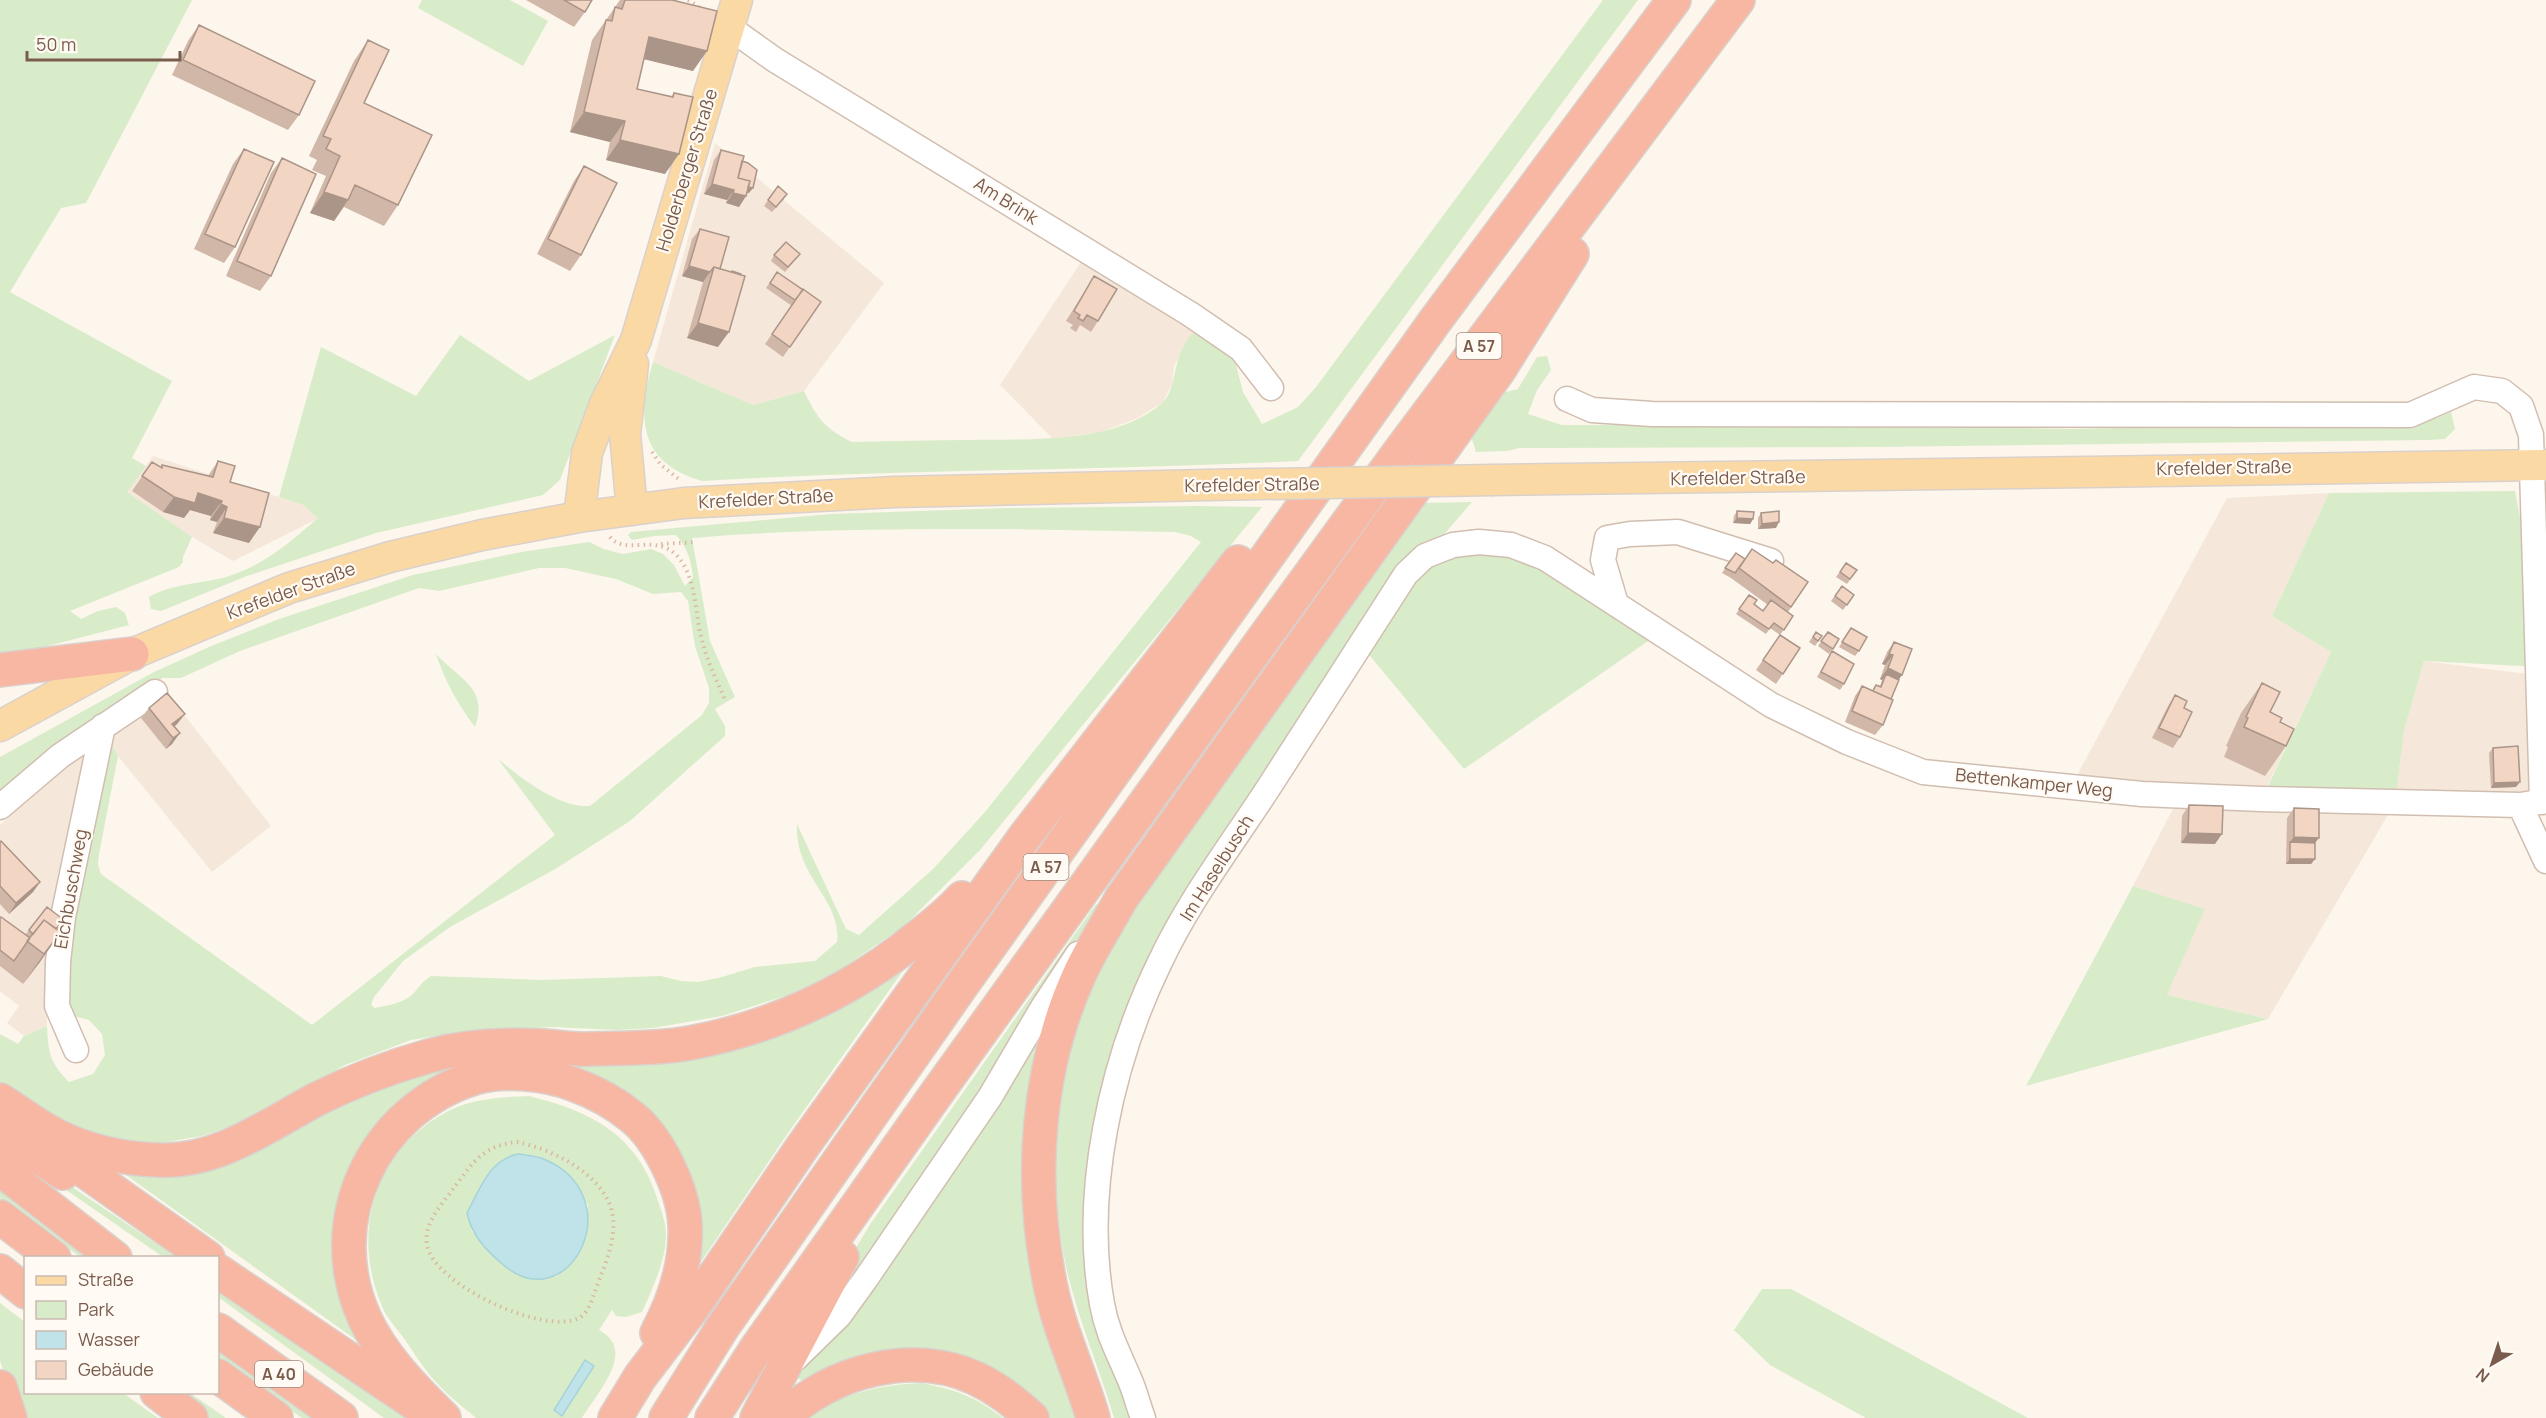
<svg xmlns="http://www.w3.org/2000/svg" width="2546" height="1418" font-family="Manrope,sans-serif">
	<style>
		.residential { fill: #f5e8da }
		.green { fill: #d8ecc9; fill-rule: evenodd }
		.water { fill: #bfe3e8; stroke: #a5d3da; stroke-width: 1.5 }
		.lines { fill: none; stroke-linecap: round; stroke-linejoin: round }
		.minor-casing { stroke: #d1beb0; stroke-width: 27 }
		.major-casing { stroke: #dad1cd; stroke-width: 33 }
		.highway-casing { stroke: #dad1cd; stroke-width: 36 }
		.path { stroke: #d9b8a5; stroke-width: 4; stroke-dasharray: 1.5 4.5; stroke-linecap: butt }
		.minor { stroke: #fff; stroke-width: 24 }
		.major { stroke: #fbd9a5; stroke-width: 30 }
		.highway { stroke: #f7b7a3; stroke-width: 33 }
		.major-bridge-casing { stroke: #dad1cd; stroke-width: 33; stroke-linecap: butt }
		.major-bridge { stroke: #fbd9a5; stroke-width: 30 }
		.wall { fill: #d1b7a8 }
		.shaded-wall { fill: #aa9588 }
		.building { fill: #f3d5c3; stroke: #aa9588; stroke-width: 1.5 }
		.labels { text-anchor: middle; stroke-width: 4.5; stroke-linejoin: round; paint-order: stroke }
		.shield { fill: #fffaf3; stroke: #a28b7f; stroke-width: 1.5 }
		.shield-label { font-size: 16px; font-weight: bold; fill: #7a5c4d }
		.street-label { font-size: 18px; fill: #7a5c4d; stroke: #fffaf3 }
	</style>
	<rect width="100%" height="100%" fill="#fdf6ec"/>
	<path class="residential" d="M715 143 884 283 804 391 753 405 653 362Z
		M1081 262 1196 330 1174 366 1172 384 1163 402 1138 418 1101 432 1053 439 1000 385Z
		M153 456 303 505 319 518 233 561 192 537 126 492Z
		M2329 493 2272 616 2331 652 2261 799 2395 803 2404 731 2424 661 2528 674 2530 789 2517 796 2395 803 2268 1019 2167 995 2204 909 2133 886 2180 795 2069 790 2227 498Z
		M168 694 271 826 212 872 118 756 109 741 112 729Z
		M90 743 47 1010V1026L24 1036 7 1023 19 1006 0 991V825Z"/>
	<path class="green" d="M0 0H192L86 203 61 208 10 292 172 381 132 458 146 466 127 492 192 537 183 557V562L179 567 70 611 81 619 98 611 116 607 125 613 129 625 36 649 0 654Z
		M422 0H510L548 21 523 66 418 8Z
		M1603 0H1638L1298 461C1099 471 900 469 702 481 639 463 636 418 653 362L753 405 804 391C817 418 824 428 852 442 892 441 932 440 971 440 1029 439 1116 444 1162 403 1179 388 1170 353 1196 330L1233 353 1243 392 1262 424 1298 407 1316 387Z
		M460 335 529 381 615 335 560 480 543 495 376 533 247 576 161 611 151 609 149 597C173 583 203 584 229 576 266 564 290 542 318 518L303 505 279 497 321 347 416 396Z
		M1547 356 1551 370 1537 390 1528 414 1562 425H1885L2072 429 2419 421 2437 418 2451 412 2455 429 2445 439 2428 440 1875 447 1519 448 1507 451 1476 452 1471 436 1502 393 1518 389 1537 357Z
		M2515 491 2538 616 2546 521V722L2541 667 2424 661 2404 731 2395 803 2267 788 2331 652 2272 616 2329 493Z
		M1472 502 1440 539 1139 988 1090 1234 1136 1418H1114C1100 1370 1080 1324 1068 1275 1044 1176 1057 1056 1103 965 1123 927 1146 891 1170 856L1420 503Z
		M1197 506 1262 507 980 850 904 926 835 973 798 992 722 1016 653 1028 617 1030 552 1027 497 1030 455 1033 411 1040 345 1065 253 1117 235 1125 202 1136 143 1146 76 1130 0 1086V1034L18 1044 24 1036 47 1026C48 1052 50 1063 69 1082L93 1074 105 1055 102 1034 89 1020 74 1016 65 1006 64 956 109 740 118 756 99 854 98 865 101 874 312 1025 555 835 498 759C521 778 559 808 590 806L702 715 709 703V688L695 646 688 601 681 592 653 594 616 579 565 568H539L439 591 419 588 240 651 181 678H163L75 730 0 796V757L154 672 209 647 279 619 413 575 521 552 589 542 604 549 623 554 651 549 663 554 674 565 685 586 693 577C691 561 688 548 676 535L654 536 632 540 628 535 631 532 831 514 1008 508ZM1007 529 1175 532 1191 536 1201 542 985 812 933 869 859 935 846 929 797 824C794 877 842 899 837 942L815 961 755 967 722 977 698 982 681 981 661 976 542 980 431 976C423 981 419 987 413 994 402 1004 388 1005 375 1008L371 1005 374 997 403 961 450 927 557 868 630 821 725 736V726L715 709 735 697 710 641 692 538C797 529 902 529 1007 529Z
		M1480 548 1542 563 1651 639 1464 769 1366 651 1413 579 1431 561Z
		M436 654C459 679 489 688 475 727 458 705 445 681 436 654Z
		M2133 886 2205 909 2167 995 2268 1019 2026 1086Z
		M1096 904 1101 909 1038 1081 1083 1418H1044L976 1370 796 1389 802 1381 792 1373 840 1274 871 1223Z
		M917 951 788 1133 694 1272 640 1113 499 1067 359 1161 370 1350 115 1167 424 1067 641 1056Z
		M529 1096C590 1111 637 1134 657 1198 661 1210 667 1225 666 1238 665 1262 652 1290 642 1312L626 1317 616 1316 612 1310 599 1330C638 1350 597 1393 582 1418H476C462 1406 447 1395 435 1381 423 1368 413 1351 403 1337 396 1328 389 1320 384 1311 348 1232 375 1143 457 1107 480 1098 505 1097 529 1096ZM568 1175 588 1205C583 1243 586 1250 556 1277L493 1256 471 1230Z
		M50 1172 176 1257H163L59 1185Z
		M0 1189 92 1257H80L0 1198Z
		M218 1286 410 1418H384L218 1297Z
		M1762 1289H1791L2028 1418H1866L1770 1365 1734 1330Z
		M0 1303 25 1322 26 1392 123 1393 158 1418H20L0 1361Z
		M218 1349 314 1418H302L218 1358Z
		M921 1383C957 1390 974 1396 1003 1418H808C841 1393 880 1385 921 1383Z
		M174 1393H190L226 1418H208Z"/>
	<path class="water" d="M518 1154C525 1155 534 1156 541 1158 635 1194 569 1326 500 1262 484 1248 472 1235 467 1213 480 1189 489 1160 518 1154Z
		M585 1360 594 1366 562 1416 554 1410Z"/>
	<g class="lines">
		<g class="minor-casing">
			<path id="minor" d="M730 28 775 60 1190 314 1241 349 1271 388
				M1567 399 1592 410 1652 414 2410 415 2474 387 2502 391 2521 406 2531 435 2542 802
				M1616 604 1603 560 1607 538 1630 534 1678 532 1771 561
				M2520 805 2546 861
				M0 807 60 756 155 692
				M76 1050 57 1006 58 962 63 917 103 726
				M796 1358 839 1316 865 1280 990 1097 1043 1007 1078 954
				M1143 1418C1138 1405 1135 1391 1129 1378 1118 1352 1107 1332 1102 1304 1082 1193 1111 1062 1160 962 1189 900 1232 844 1269 787 1315 716 1361 645 1406 574L1425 556 1453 545 1479 542 1511 545 1545 558 1771 705 1847 742 1923 772 2142 794 2261 799 2520 805 2546 801"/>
		</g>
		<g class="major-casing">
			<path id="major" d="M1493 480C1844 478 2195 469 2546 465
				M632 510 625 434 633 364
				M579 517 587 453 605 404 636 340 737 0
				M0 726 132 654 289 588 390 557 482 535 579 517 684 503 895 492 1207 485"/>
		</g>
		<g class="highway-casing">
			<path id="highway" d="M0 670 132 654
				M0 1100C19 1112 37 1126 57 1136 88 1151 124 1159 158 1160 218 1163 268 1125 317 1099 353 1081 390 1067 429 1056 465 1046 507 1044 544 1046 559 1047 575 1050 590 1049 623 1048 658 1049 690 1043 775 1027 852 991 919 936 934 924 949 913 962 898
				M0 1132 63 1173
				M48 1145 208 1258
				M0 1169 115 1258
				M0 1217 54 1258
				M0 1271 26 1292
				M218 1271 417 1405
				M218 1330 341 1418
				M218 1376 276 1418
				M0 1387 10 1418
				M157 1392 191 1418
				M444 1418C415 1390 382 1356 365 1319 320 1221 373 1110 474 1078 504 1069 545 1074 573 1084 595 1092 614 1102 632 1117 659 1138 683 1190 685 1224 687 1262 674 1301 657 1333
				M615 1418 640 1377 691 1310 803 1146 1026 835 1238 562
				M666 1418 722 1328 962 985 1435 321 1674 0
				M712 1418 756 1349 939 1090 1264 638 1403 447 1738 0
				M757 1418 842 1257
				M783 1418C830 1371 913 1349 975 1378 997 1388 1014 1402 1032 1418
				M1093 1418C1080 1373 1059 1330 1050 1284 1029 1180 1036 1068 1081 971 1093 946 1108 923 1121 899L1499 370 1572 254"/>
		</g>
		<path class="path" d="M688 0 699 7
			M652 452 661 465 680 480
			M610 537C625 555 653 535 674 553 698 574 694 616 703 644 708 663 717 681 725 700
			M661 544 696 542
			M517 1142C553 1149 610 1177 613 1219 616 1245 600 1275 592 1300 589 1307 586 1314 579 1318 544 1336 433 1284 427 1245 423 1222 444 1202 456 1185 474 1160 486 1145 517 1142Z"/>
		<use href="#minor" class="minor"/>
		<use href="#major" class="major"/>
		<use href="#highway" class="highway"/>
		<g class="major-bridge-casing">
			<path id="major-bridge" d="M1207 485 1493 480"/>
		</g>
		<use href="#major-bridge" class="major-bridge"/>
	</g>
	<path class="wall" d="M526 0H592L585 12 574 27Z
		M620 0H672L693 71 644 59 637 89 671 97 674 93 665 174 606 160 610 142 570 132 592 40Z
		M199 25 299 115 288 130 172 75 188 41Z
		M368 40 364 103 398 205 384 226 344 207 334 221 310 213 326 176 312 170 317 160 309 156 354 61Z
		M244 149 235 247 224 263 194 249 233 164Z
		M721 150 742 161 749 193 747 192 746 196 739 207 726 203 727 200 704 194 714 160Z
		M282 158 271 276 260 291 226 276 271 173Z
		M584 166 581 255 570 271 537 254 574 181Z
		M778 186 784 199 772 212 764 206Z
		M700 229 720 269 718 347 687 338 703 282 682 276 692 239Z
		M774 255 796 259 785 272 771 261Z
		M777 272 821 302 783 357 765 344 792 306 766 288Z
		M1094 276 1098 321 1091 332 1080 325 1076 332 1070 328 1073 325 1066 321Z
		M218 461 230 482 249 543 213 533 217 522 210 520 211 516 190 510 184 518 163 512 132 491 152 462 161 468 162 465 208 476Z
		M1737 511 1753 519 1750 524 1733 523 1734 516Z
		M1761 513 1776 528 1758 529V518Z
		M1752 549 1773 563 1808 582 1788 612 1793 616 1780 635 1770 628 1766 634 1736 614 1749 595 1754 604 1763 611 1768 605 1731 578 1735 573 1731 578 1722 573 1736 553 1745 559Z
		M1846 563 1857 570 1847 584 1836 577Z
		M1842 586 1854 595 1843 610 1831 601Z
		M1851 628 1859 651 1855 656 1839 647Z
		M1816 632 1822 636 1815 646 1809 642Z
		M1828 632 1839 639 1829 654 1818 646Z
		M1780 635 1800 648 1776 684 1756 670Z
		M1894 642 1902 675 1898 680 1883 725 1875 735 1845 722 1855 696 1862 686 1872 691 1876 685 1880 686 1882 680 1880 679 1885 665 1882 664 1887 652Z
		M1832 651 1844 684 1840 690 1817 677Z
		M2262 683 2270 712 2280 722 2286 746 2265 776 2224 757 2228 747 2226 746 2241 713Z
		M2175 695 2184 708 2180 737 2173 748 2152 738 2168 706Z
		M149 708 185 714 177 724 174 727 172 744 166 749 141 718Z
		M2493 748 2516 787 2491 788 2489 753Z
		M2189 805 2215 844 2181 843 2182 816Z
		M2294 808 2315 859 2311 864H2286L2287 818Z
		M0 842 40 882 33 892 9 914 0 904Z
		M0 918 25 935 29 930 64 920 57 930 40 962 23 984 0 966Z"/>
	<path class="shaded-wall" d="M649 37 707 51 693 71 635 57Z
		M584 112 625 121 610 142 570 132Z
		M620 140 679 154 665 174 606 160Z
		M734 183 753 188 749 193 731 188Z
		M712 184 734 190 727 200 704 194Z
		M324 192 348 200 334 221 310 213Z
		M733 193 746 196 739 207 726 203Z
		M689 266 710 272 703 282 682 276Z
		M698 323 729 332 718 347 687 338Z
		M198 493 222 501 211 516 190 510 184 518 163 512 174 497Z
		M221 504 227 507 217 522 210 520Z
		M224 518 260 527 249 543 213 533Z
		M1737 518 1753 519 1750 524 1733 523Z
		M1779 522 1776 528 1758 529 1762 524Z
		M1889 654 1893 655 1885 665 1882 664Z
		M1888 668 1902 675 1895 685 1886 674 1882 680 1880 679Z
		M185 714 177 724 168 732 172 724Z
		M180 733 172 744 166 749 173 738Z
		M2520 782 2516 787 2491 788 2494 783Z
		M2188 833 2222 834 2215 844 2181 843Z
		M2294 837 2319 838 2311 848 2290 842Z
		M2290 859H2315L2311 864H2286Z
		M40 882 33 892 9 914 16 903Z
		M61 932 40 962 23 984 44 954Z"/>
	<path class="building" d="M564 0H592L585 12Z
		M625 0H672L717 11 707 51 649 37 637 89 673 97 674 93 693 97 679 154 620 140 625 121 584 112 606 20 612 21 615 7 622 9Z
		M199 25 315 81 299 115 183 60Z
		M368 40 389 50 364 103 432 135 398 205 355 185 348 200 324 192 340 156 326 149 331 139 323 136Z
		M244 149 274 162 235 247 205 234Z
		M721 150 744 156 738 178 750 181 746 196 733 193 734 190 712 184Z
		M282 158 316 174 271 276 237 261Z
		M742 161 748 163 757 170 753 188 748 187 750 181 738 178Z
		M584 166 617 183 581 255 548 239Z
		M778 186 787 194 776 207 768 200Z
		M700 229 729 237 720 269 714 267 710 272 689 266Z
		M786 242 800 254 788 267 774 255Z
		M714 267 745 276 729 332 698 323Z
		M732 271 741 274V275L731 272Z
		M777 272 803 290 795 300 770 283Z
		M1094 276 1117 289 1098 321 1087 315 1083 321 1078 318 1080 315 1074 311Z
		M803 289 821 302 790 347 772 334Z
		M218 461 235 466 230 482 269 493 260 527 224 518 227 507 221 504 222 501 198 493 195 503 174 497 142 476 152 462 162 468V465L213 477Z
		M1737 511 1754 512 1753 519 1737 518Z
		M1779 511V522L1762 524 1761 513Z
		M1752 549 1773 563 1776 560 1808 582 1791 607 1739 568Z
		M1736 553 1745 559 1735 573 1725 568Z
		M1846 563 1857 570 1850 579 1840 572Z
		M1842 586 1854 595 1847 605 1835 596Z
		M1749 595 1757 600 1754 604 1763 611 1771 600 1793 616 1784 630 1774 623 1769 629 1739 609Z
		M1851 628 1867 637 1859 651 1842 642Z
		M1816 632 1822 636 1818 641 1813 637Z
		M1828 632 1839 639 1833 649 1821 641Z
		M1780 635 1800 648 1783 674 1763 660Z
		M1894 642 1912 649 1902 675 1888 668 1893 655 1889 654Z
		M1832 651 1854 664 1844 684 1821 672Z
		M1886 674 1899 680 1891 699 1873 691 1876 685 1881 687Z
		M2262 683 2280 692 2270 712 2282 718 2280 722 2294 729 2286 746 2244 727 2248 718 2246 717Z
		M1862 686 1893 700 1883 725 1852 711Z
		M167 693 185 714 172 724 180 733 173 738 149 708Z
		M2175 695 2187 701 2184 708 2192 712 2180 737 2159 728Z
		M2518 746 2520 782 2494 783 2493 748Z
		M2189 805 2223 806 2222 834 2188 833Z
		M2294 808 2319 809V838L2294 837Z
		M1 841 40 882 16 903 0 886V842Z
		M2290 842 2315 843V859H2290Z
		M47 907 64 920 56 929 44 920 33 934 29 930Z
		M1 917 30 938 14 961 0 950V918Z
		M44 920 61 932 44 954 27 941Z"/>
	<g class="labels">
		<g class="shield">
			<rect x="1456.5" y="333" width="45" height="26" rx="4.5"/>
			<rect x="1023.5" y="854" width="45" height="26" rx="4.5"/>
			<rect x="255" y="1361" width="48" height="26" rx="4.5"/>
		</g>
		<g class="shield-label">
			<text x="1479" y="352">A 57</text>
			<text x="1046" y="873">A 57</text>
			<text x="279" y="1380">A 40</text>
		</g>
		<g class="street-label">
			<text transform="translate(687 170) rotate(-73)" y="6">Holderberger Straße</text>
			<text transform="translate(1006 201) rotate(32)" y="6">Am Brink</text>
			<text transform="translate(2224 468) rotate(-1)" y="6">Krefelder Straße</text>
			<text transform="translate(1738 478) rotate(-1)" y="6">Krefelder Straße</text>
			<text transform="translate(1252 485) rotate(-1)" y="6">Krefelder Straße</text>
			<text transform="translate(766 499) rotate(-3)" y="6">Krefelder Straße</text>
			<text transform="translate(291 591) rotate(-20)" y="6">Krefelder Straße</text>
			<text transform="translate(2034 783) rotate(6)" y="6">Bettenkamper Weg</text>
			<text transform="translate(1217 868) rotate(-58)" y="6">Im Haselbusch</text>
			<text transform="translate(71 889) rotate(-80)" y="6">Eichbuschweg</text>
		</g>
	</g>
	<rect x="24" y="1256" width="195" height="138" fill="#fffaf3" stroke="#cabbb1" stroke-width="1.5"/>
	<rect x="36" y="1276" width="30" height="9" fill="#fbd9a5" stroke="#cabbb1" stroke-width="1.5"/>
	<text x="78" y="1286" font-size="18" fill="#7a5c4d">Straße</text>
	<rect x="36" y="1301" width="30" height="18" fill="#d8ecc9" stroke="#cabbb1" stroke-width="1.5"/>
	<text x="78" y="1316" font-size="18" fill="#7a5c4d">Park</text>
	<rect x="36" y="1331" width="30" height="18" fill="#bfe3e8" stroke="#cabbb1" stroke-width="1.5"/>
	<text x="78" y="1346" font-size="18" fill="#7a5c4d">Wasser</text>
	<rect x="36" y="1361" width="30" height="18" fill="#f3d5c3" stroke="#cabbb1" stroke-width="1.5"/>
	<text x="78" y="1376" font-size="18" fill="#7a5c4d">Gebäude</text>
	<g transform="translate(2492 1364) rotate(219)" stroke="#fffaf3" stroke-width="4.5" paint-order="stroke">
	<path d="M0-4.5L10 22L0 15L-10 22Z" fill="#7a5c4d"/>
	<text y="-9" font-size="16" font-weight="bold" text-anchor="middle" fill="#7a5c4d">N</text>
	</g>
	<path d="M27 51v9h153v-9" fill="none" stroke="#7a5c4d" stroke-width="3"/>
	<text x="36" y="51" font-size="18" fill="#7a5c4d" stroke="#fffaf3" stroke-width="4.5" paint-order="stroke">50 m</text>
</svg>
